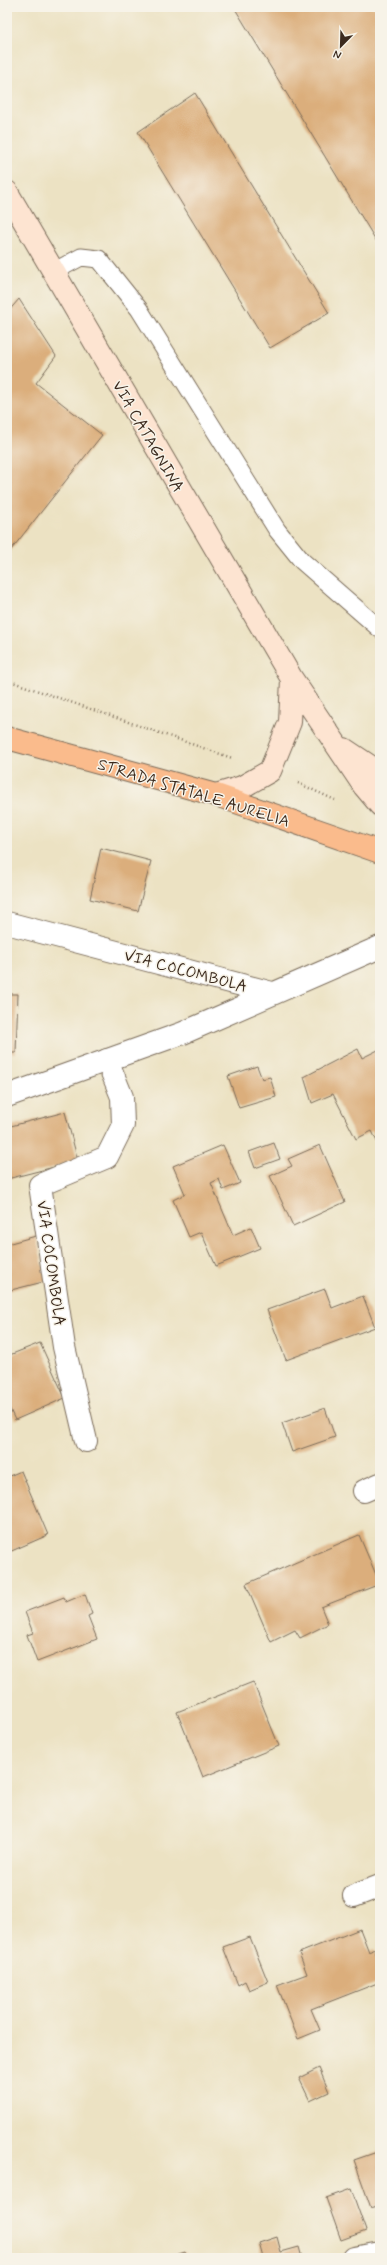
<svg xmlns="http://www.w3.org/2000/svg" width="387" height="2265" font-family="Mynerve,sans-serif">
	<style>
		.building { fill: #dbae7b }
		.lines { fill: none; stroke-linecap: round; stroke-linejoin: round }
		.service-casing { stroke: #796a58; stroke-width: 19 }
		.minor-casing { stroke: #796a58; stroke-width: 24 }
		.tertiary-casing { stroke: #796a58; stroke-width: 24 }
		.secondary-casing { stroke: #796a58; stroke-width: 24 }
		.primary-casing { stroke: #796a58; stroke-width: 24 }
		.path { stroke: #796a58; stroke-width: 2.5; stroke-dasharray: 1 3; stroke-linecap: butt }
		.service { stroke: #fff; stroke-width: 17 }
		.minor { stroke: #fff; stroke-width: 22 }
		.tertiary { stroke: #fff; stroke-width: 22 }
		.secondary { stroke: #fde4d1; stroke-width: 22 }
		.primary { stroke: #fabb8c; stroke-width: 22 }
		.labels { text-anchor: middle; stroke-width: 3; stroke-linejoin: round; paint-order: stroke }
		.street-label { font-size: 16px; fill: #3b2a1e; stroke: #f7f3e8 }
	</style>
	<rect width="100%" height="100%" fill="#f7f3e8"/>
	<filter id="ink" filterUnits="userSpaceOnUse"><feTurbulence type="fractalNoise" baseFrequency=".025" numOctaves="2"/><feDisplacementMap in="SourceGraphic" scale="8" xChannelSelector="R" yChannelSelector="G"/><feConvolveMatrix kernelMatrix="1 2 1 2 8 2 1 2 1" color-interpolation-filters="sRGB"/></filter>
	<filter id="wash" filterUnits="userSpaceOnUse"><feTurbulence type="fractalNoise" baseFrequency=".012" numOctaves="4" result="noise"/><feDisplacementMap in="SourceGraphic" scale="16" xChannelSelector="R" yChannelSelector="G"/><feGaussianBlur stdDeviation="0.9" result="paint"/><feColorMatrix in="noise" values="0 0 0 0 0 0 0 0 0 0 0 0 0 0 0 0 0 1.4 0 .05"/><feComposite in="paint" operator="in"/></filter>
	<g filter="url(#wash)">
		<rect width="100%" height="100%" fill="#ece2c3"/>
		<g id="blocks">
			<path class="building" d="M234 7H380V247Z
				M195 93 329 313 270 348 138 132Z
				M19 299 56 356 36 383 102 435 7 555V313Z
				M101 848 151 861 138 911 90 899Z
				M7 994H18L16 1053H7Z
				M358 1049 362 1058 380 1049V1148L372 1131 356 1139 333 1094 312 1103 304 1077Z
				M257 1066 262 1079 270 1077 276 1097 239 1108 228 1076Z
				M65 1112 78 1161 7 1179V1127Z
				M274 1143 280 1159 255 1168 249 1152Z
				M223 1145 240 1183 223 1190 219 1179 211 1183 233 1235 251 1227 260 1248 216 1266 201 1232 189 1237 173 1200 185 1194 173 1166Z
				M320 1145 345 1202 293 1226 270 1176 292 1166 288 1159Z
				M36 1236 47 1281 7 1291V1244Z
				M325 1289 332 1308 363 1296 375 1327 286 1360 267 1310Z
				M40 1343 65 1398 15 1420 7 1403V1356Z
				M325 1408 335 1437 292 1452 282 1423Z
				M21 1471 48 1535 7 1553V1477Z
				M359 1535 380 1584 321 1607 328 1624 300 1638 295 1630 271 1642 246 1584Z
				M85 1594 92 1614 88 1616 97 1639 37 1662 27 1635 33 1633 25 1612 64 1597 66 1602Z
				M253 1682 279 1746 203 1777 177 1712Z
				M360 1929 369 1952 374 1949 380 1963V1982L311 2009 320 2030 298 2039 277 1985 307 1974 299 1953Z
				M250 1937 268 1982 249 1990 245 1981 238 1985 223 1947Z
				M319 2068 329 2092 310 2101 299 2078Z
				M380 2151V2205L371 2208 354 2160Z
				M351 2189 366 2231 341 2240 326 2198Z
				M277 2237 281 2252 299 2247 302 2258H263L259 2243Z
				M185 2252 187 2258H166Z"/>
		</g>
	</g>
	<g filter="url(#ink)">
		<use href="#blocks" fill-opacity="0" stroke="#796a58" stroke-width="1"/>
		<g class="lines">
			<g class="service-casing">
				<path id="service" d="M53 272 81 257 99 259 139 309 277 530 302 561 380 629"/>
			</g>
			<g class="minor-casing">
				<path id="minor" d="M7 923 272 993
					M86 1441 64 1347 40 1185 107 1157 123 1125 122 1097 107 1060
					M364 1491 380 1484
					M354 1896 380 1886
					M354 2258 380 2253"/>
			</g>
			<g class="tertiary-casing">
				<path id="tertiary" d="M7 1096 183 1033 380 947"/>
			</g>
			<g class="secondary-casing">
				<path id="secondary" d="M7 192 292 679 364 786 380 805
					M344 749 380 773
					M216 795 242 787 270 771 290 722 292 679"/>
			</g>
			<g class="primary-casing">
				<path id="primary" d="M7 738 216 795 380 852"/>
			</g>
			<path class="path" d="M7 680 232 758
				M298 783 335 800"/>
			<use href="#service" class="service"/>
			<use href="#minor" class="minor"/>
			<use href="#tertiary" class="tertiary"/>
			<use href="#secondary" class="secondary"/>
			<use href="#primary" class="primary"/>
		</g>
	</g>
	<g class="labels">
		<g class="street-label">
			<text transform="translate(149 436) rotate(60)" y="6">VIA CATAGNINA</text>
			<text transform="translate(194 792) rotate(17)" y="6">STRADA STATALE AURELIA</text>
			<text transform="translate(186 970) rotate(15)" y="6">VIA COCOMBOLA</text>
			<text transform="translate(52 1263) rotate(82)" y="6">VIA COCOMBOLA</text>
		</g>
	</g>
	<rect width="387" height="2265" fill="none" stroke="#f7f3e8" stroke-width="24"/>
	<g transform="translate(341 46) rotate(203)" stroke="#f7f3e8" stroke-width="3" paint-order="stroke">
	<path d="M0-3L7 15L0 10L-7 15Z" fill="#3b2a1e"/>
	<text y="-6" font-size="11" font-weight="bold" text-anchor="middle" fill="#3b2a1e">N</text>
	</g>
</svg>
